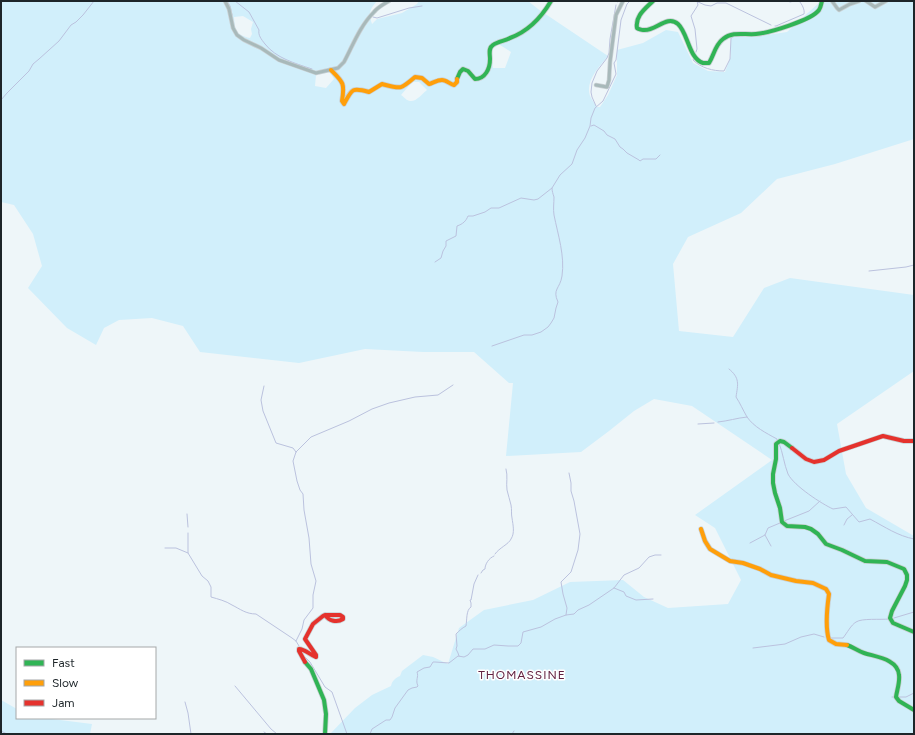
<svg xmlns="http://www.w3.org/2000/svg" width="915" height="735" font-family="Figtree,sans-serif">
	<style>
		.green { fill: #d1effb; fill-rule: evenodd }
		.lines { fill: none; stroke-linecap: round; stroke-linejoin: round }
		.stream { stroke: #bbc2de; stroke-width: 1 }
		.street-casing { stroke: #c9d0d3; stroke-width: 4.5 }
		.fast-casing { stroke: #c9d0d3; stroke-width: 5.5 }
		.slow-casing { stroke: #c9d0d3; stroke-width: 5.5 }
		.jam-casing { stroke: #c9d0d3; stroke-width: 5.5 }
		.street { stroke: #a8b9ba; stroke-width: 3 }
		.fast { stroke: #30b455; stroke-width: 4 }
		.slow { stroke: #ff9f0a; stroke-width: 4 }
		.jam { stroke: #e5322d; stroke-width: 4 }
		.labels { text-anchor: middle; stroke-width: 3; stroke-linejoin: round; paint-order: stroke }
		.neighbourhood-label { font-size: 12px; letter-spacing: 1px; fill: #612141; stroke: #fff }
	</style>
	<rect width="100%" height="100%" fill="#eef6f9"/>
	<path class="green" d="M1 1H377C370 9 368 13 372 24L377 19 402 13 417 4 419 1H528L538 9 608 56C599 67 585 81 590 96 592 100 595 104 597 107H600L608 95 617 75V50L643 43 666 30 678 32 693 63 708 71 725 72 731 56V36L753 37 787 32 821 1H914V139L835 164 777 179 741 213 688 237 673 264 679 331 733 337 764 288 790 278 914 295V371L837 424 846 474 866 508 914 536V734H330L355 708 372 695 391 686C392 681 395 678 400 676L402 671 423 655 433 657 448 664 459 628 484 610 533 600 570 582 623 580 644 597 668 608 728 604 741 580 715 528 695 515 772 460 692 406 654 399 634 411 609 431 581 452 506 456 513 383H509L474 352H423L365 349 299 363 200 352 183 326 152 318 119 320 104 328 96 345 67 328 28 288 42 266 33 234 14 205 1 202ZM243 16 253 22 251 29 252 34 250 38C236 35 235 30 234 17ZM495 45H500L511 52 505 68H493L491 53ZM330 72 334 79 326 88 315 86 316 75ZM413 81 415 82H419L427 90C422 94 416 102 410 101 407 101 404 97 401 95Z
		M1 700 17 709V718H44L92 724 90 734H1Z"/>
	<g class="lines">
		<path class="stream" d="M227 1 230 6 232 15
			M235 1 249 12 259 30C258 35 261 39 265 44 276 58 294 63 312 69
			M788 1 790 2 794 1
			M618 2 619 1
			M698 2 705 5 711 6 717 3H726L771 25
			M373 17 377 18 409 8 422 6
			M775 26H776L804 14C805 10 802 4 799 1
			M762 35 769 34
			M696 52 697 49 695 29 691 16 698 5 697 1
			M694 58 693 60C701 68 713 71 724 71L730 59 731 38 734 36H743
			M1 100 7 93 29 71 33 64 39 59 59 41 71 25 76 22 83 15 94 1
			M596 106 592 97 591 92 592 83 597 71 607 58 609 53 610 39 616 5
			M591 126 594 125 604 131 607 135 615 139 620 147 623 149 627 153 639 160 640 161 643 159H656L660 155
			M435 262 441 258 443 251 446 246V241L456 236 457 226C463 224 466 221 468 216H473L485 212 491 208H499L521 198 534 200 538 199 552 188
			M869 271 906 267 914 265
			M492 346 524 335H532L541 332 548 327 551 323 554 318 556 308 558 302C552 289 560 289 562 276 565 256 558 235 554 215 553 209 554 203 554 197 553 194 552 191 552 188L560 175 572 164 577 150 585 138 590 126 591 118 595 108 603 101 616 74 614 63 616 60 621 20 627 4 630 1
			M729 369C740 378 738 384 736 397 740 403 743 410 747 417 754 427 766 433 777 439V440
			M264 386 261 400 263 411 276 443 293 448 296 452
			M718 422C728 421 737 418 747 417
			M698 424 714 423
			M779 443C783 453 784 464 788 474 794 486 822 504 833 509L846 507 859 522 870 519C885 527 898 536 914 539
			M187 514 188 527
			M784 521 809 511 820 501
			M844 525 847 519 852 515
			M188 533V553L202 576 208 581 211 587V597C218 599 226 601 232 605 240 609 246 614 256 614L292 638 296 641 299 646
			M765 535 771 546
			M750 543 765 535 768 528 780 523
			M165 548H176L188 553
			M495 554C499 548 509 544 511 539 515 533 513 525 512 518 511 514 512 510 511 505 510 500 508 495 507 490 506 483 508 476 506 469
			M481 573 483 570 485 569C485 564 489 558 494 556
			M614 588 624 592 626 596 636 600 653 599
			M566 615 567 608 563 594 561 582 571 572 578 550 580 534 574 501 571 491V483L569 473
			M894 618 914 612
			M830 638H843C847 633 851 625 856 622 862 618 880 620 889 619
			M296 641 302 629 304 620 313 608V595L316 581 311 564 309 538 304 510 303 494 300 490 297 481 293 461 296 452 311 437 349 421 372 409 389 403 415 397 438 395 453 385
			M753 648 785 644 801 637 814 634 824 637
			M304 656 310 662 325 687 332 692 347 734
			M459 656 458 653 456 649 457 646 456 634C459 631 462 628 466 626 467 620 466 610 471 607V603L470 600H471L474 584 478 575
			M235 686 271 729 277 734
			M892 697H894
			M899 697H906L914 693
			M185 702 188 713 191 734
			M1 731 7 734
			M264 732 267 734
			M370 734 372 729 386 720H390L392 717 395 708 408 690 412 688 417 687 418 686C415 680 419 677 417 672L424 668 430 667 433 662H435L449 663 458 656 464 657 468 655 473 649H485L494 645 508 646H518L521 643 523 632 541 627 555 619 566 615 574 614 578 610 589 605 614 588 624 575 639 568 649 557 655 555H661
			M512 734 514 731"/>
		<g class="street-casing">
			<path id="street" d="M225 1 229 9 233 28 237 35 244 40 261 48 279 60 316 73 338 68 344 62C353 45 360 26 374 12 378 7 384 4 389 1
				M832 1 837 8 839 10 850 4 859 1
				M866 1 875 7 886 1
				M596 85 607 87 609 80 610 62 616 15 623 1"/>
		</g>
		<g class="fast-casing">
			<path id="fast" d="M653 1C645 9 635 16 637 28 638 29 642 30 643 30 655 32 667 14 678 24 688 33 689 59 703 63 703 63 709 63 709 63 714 55 715 45 723 39 733 31 744 35 756 34 769 33 812 20 819 10 821 7 821 4 822 1
				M457 79 460 72 463 69 468 71 475 79C485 79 490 69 490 59 490 54 488 48 493 45 498 41 505 41 510 38 529 31 541 18 551 1
				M792 448 784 442 780 441 776 444V459L773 474V483L775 493 780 508 782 522 787 526 805 527 811 529 818 534 826 544 842 550 865 561 887 562 904 569 907 575V580L905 586 892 611 890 618 893 623 914 632
				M847 645C853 647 858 651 864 653 876 657 898 659 899 675 900 682 897 690 896 697L899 701 914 710
				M305 662 311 669 324 700 326 714 325 734"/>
		</g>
		<g class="slow-casing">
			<path id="slow" d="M331 70C343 82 345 83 342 101L344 104C352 89 352 87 369 92L382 84C401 89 400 90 415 77L422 78 429 84C433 83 437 80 442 80 446 80 450 84 454 85L457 82V79
				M701 529 705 541 710 549 730 561 743 563 760 569 771 575 796 581 813 583 826 589 829 594C827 608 825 627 829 640L836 644 847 645"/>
		</g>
		<g class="jam-casing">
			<path id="jam" d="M792 448 806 459 814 462 824 460 839 451 883 436 904 441H914
				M305 662 299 651V649C305 649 310 655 316 657V655L305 639 313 624 323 616 325 615H340L343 617V619C337 623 329 621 325 615"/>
		</g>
		<use href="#street" class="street"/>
		<use href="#fast" class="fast"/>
		<use href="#slow" class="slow"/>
		<use href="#jam" class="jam"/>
	</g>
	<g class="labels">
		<g class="neighbourhood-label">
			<text x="522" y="679">THOMASSINE</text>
		</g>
	</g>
	<rect width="915" height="735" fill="none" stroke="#1d2529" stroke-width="4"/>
	<rect x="16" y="647" width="140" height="72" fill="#ffffff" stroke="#a5a8a9"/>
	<rect x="24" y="660" width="20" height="6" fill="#30b455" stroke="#a5a8a9"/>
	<text x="52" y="667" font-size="12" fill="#1d2529">Fast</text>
	<rect x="24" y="680" width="20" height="6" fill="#ff9f0a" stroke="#a5a8a9"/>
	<text x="52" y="687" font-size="12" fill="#1d2529">Slow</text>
	<rect x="24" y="700" width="20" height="6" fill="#e5322d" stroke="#a5a8a9"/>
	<text x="52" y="707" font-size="12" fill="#1d2529">Jam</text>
</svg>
